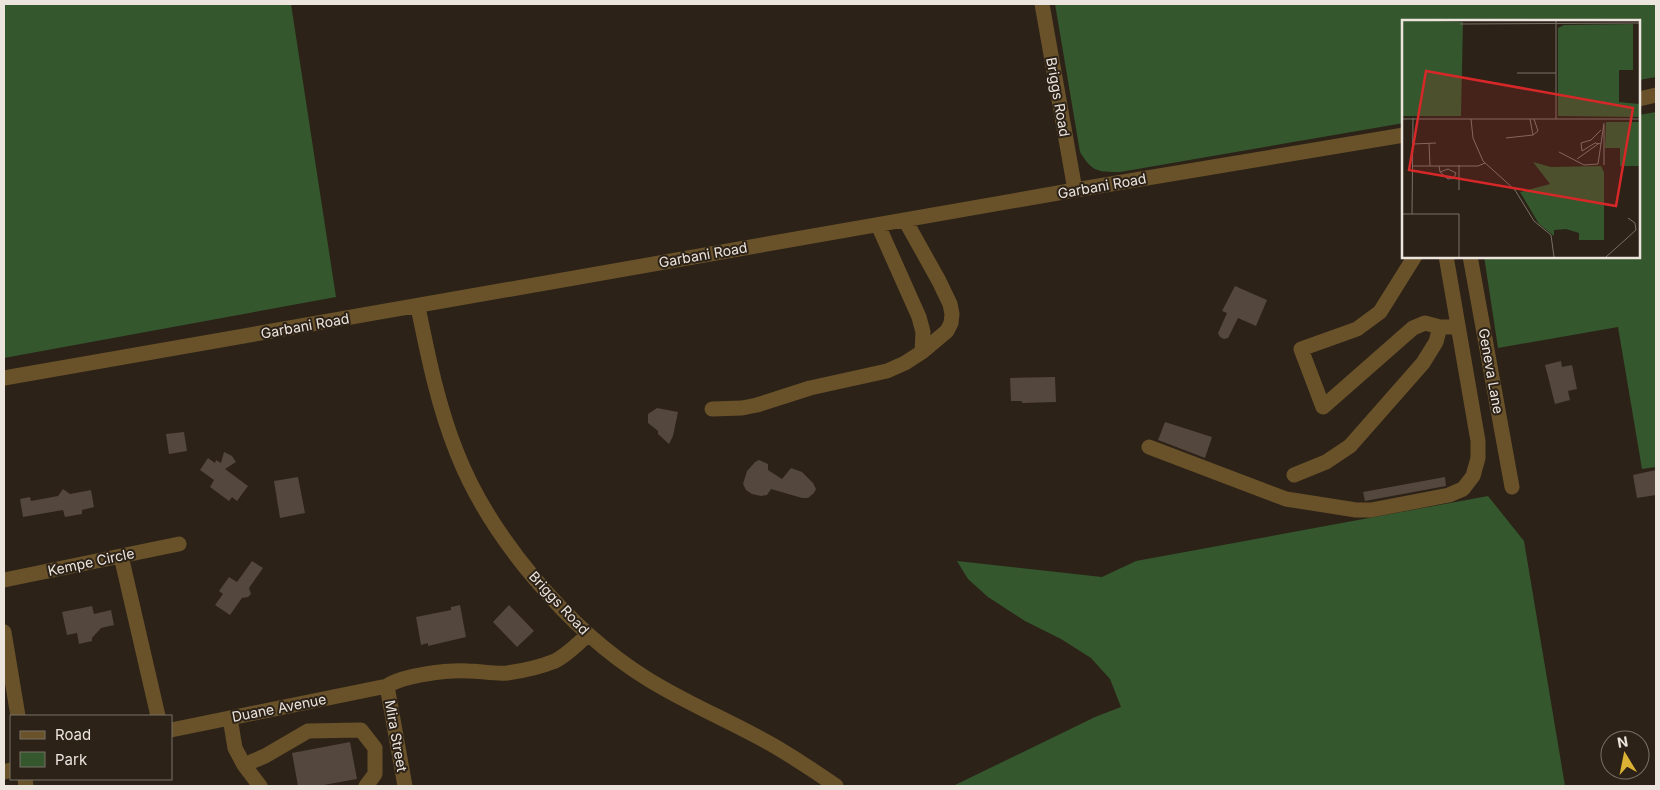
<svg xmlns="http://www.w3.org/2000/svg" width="1660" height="790" font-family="Inter,sans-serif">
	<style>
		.green { fill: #34572d }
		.building { fill: #54473d }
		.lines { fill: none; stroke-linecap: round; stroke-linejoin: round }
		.minor { stroke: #695229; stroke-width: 15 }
		.labels { text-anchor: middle; stroke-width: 4; stroke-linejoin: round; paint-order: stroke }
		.street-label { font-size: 14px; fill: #ece5de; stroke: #2c2218 }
		.inset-road { fill: none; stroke: #797067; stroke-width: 1 }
		.view { fill: #d62828; fill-opacity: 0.15; stroke: #d62828; stroke-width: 2.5 }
		.inset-edge { fill: none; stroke: #ece5de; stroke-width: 2.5 }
	</style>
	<rect width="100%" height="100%" fill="#2c2218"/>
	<path class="green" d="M4 4H291L336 297 4 358Z
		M1055 4H1656V77L1639 80V21H1404V123L1120 172C1098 172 1092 172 1080 152Z
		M1656 112V467L1642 469 1618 327 1498 348 1484 256H1639V115Z
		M1488 496 1524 541 1565 786H953L1095 717 1121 707 1110 679 1091 658 1061 639 1025 621 988 597 968 579 957 561 1102 577 1136 561Z"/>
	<path class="building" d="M1235 286 1267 300 1256 326 1238 318 1228 338 1224 339 1220 337 1218 333 1227 313 1222 311Z
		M1561 361 1562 367 1572 365 1577 389 1568 391 1570 400 1555 404 1545 365Z
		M1055 377 1056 402 1022 403V401H1011L1010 378Z
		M657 408 678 412 673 436 669 444 658 434V431L648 423V414Z
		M1165 422 1212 437 1205 458 1158 440Z
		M184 432 187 451 169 454 166 434Z
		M224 452 232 456 236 462 225 469 248 486 237 501 232 497 229 501 210 487 214 480 200 470 208 458 215 463 216 460 221 463Z
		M759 460 768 464V470L782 479 791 468 802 472 813 483 816 489 814 493 808 498H802L771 489 767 495 761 496 752 494 746 490 743 484 747 471 755 462Z
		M1656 470V495L1637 498 1633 475Z
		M298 477 305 513 280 518 274 481Z
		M1445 477 1446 486 1365 501 1363 492Z
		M63 489 70 494 91 490 94 507 82 510V514L65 517 63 510 23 517 20 499 30 497 31 501 58 496Z
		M252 561 263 568 249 588 251 594 248 597 242 598 230 615 215 605 223 594 219 591 229 577 237 582Z
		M460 605 466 637 428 646V643L421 645 416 617 451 610V607Z
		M509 605 534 631 517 647 493 622Z
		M92 606 94 614 111 610 114 625 101 628 92 638V641L79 644 77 633 67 635 62 612Z
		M350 742 357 779 318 786H298L292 753Z"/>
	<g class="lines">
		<path class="minor" d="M1042 4 1075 190
			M1639 99 1656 95
			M905 220 939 281 950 304 952 314 951 323 947 331 922 352
			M1415 256 1380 312 1357 329 1301 349 1323 407 1413 328 1425 323 1440 327H1458
			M1470 256 1512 487
			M418 307C428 356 438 406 457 453 490 537 569 630 646 678 687 704 733 722 776 747 796 759 816 772 836 786
			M4 378 1075 190 1404 135
			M712 409 742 408 757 405 810 388 887 371 905 363 922 352 923 332 919 317 878 225
			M1149 447 1286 499 1356 510H1371L1449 495 1463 489 1473 476 1478 458V441L1446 256
			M1294 475 1326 462 1350 446 1423 363 1436 342 1440 327
			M121 556 158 716
			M4 580 179 544
			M4 632 18 716
			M387 686 405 786
			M230 718 235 748 244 765 260 786
			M171 730 387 686C404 675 447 670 468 671 481 671 494 674 507 673 522 671 540 667 555 661 567 655 578 643 588 635
			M244 765 265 756 308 731 361 730 375 748V774L366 786
			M4 772 11 770
			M25 779 26 786"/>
	</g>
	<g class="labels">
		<g class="street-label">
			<text transform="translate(1058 97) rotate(80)" y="5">Briggs Road</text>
			<text transform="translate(1102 186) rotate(-10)" y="5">Garbani Road</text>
			<text transform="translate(703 255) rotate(-10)" y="5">Garbani Road</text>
			<text transform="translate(305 326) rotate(-10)" y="5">Garbani Road</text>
			<text transform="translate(1491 371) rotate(80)" y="5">Geneva Lane</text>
			<text transform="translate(91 562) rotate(-12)" y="5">Kempe Circle</text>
			<text transform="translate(559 603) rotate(47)" y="5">Briggs Road</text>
			<text transform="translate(279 708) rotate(-11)" y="5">Duane Avenue</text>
			<text transform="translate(396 736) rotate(80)" y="5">Mira Street</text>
		</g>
	</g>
	<g transform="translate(1402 20)">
		<rect width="238" height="238" fill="#2c2218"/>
		<path d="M0 0 61 2 59 96H0ZM231 4V50H217V82L237 84V97L156 96V8L162 5ZM204 102H237V146H218V128H203ZM131 142 149 147 199 146 202 152V220H177V213L164 209 152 210V216L137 204 118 172 148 164Z" fill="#34572d"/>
		<path class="inset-road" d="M58 4 238 3M115 53H154M0 99H238M69 99 71 118 81 141 113 170 132 201 149 215 152 237M154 99V0M202 105V145M131 115 136 111 132 99M104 118 131 115 128 99M27 123 28 146M11 124 34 123M199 124 193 123 180 131 179 123 189 120 199 110M157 132 182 145 196 144 202 103M175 139 196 124M57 145V170M10 146H76L83 143M37 146 38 152 46 149 54 153 52 158 46 159 38 152M0 194H57V237M10 194 11 98M204 237 234 210 233 203 226 198"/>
		<path class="view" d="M24 51 231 88 214 186 7 150Z"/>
		<rect width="238" height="238" class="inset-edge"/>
	</g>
	<rect width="1660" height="790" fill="none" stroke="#ece5de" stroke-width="10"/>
	<rect x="10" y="715" width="162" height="65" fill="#2c2218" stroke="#797067"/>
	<rect x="20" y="731" width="25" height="8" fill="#695229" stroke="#797067"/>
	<text x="55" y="740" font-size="15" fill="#ece5de">Road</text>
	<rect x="20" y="752" width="25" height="15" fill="#34572d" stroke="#797067"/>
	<text x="55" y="765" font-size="15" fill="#ece5de">Park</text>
	<g transform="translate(1625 755) rotate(350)"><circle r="24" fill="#2c2218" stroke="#797067"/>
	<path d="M0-4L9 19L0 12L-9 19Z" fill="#dbb233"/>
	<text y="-8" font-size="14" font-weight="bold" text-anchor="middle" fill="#ece5de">N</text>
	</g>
</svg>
